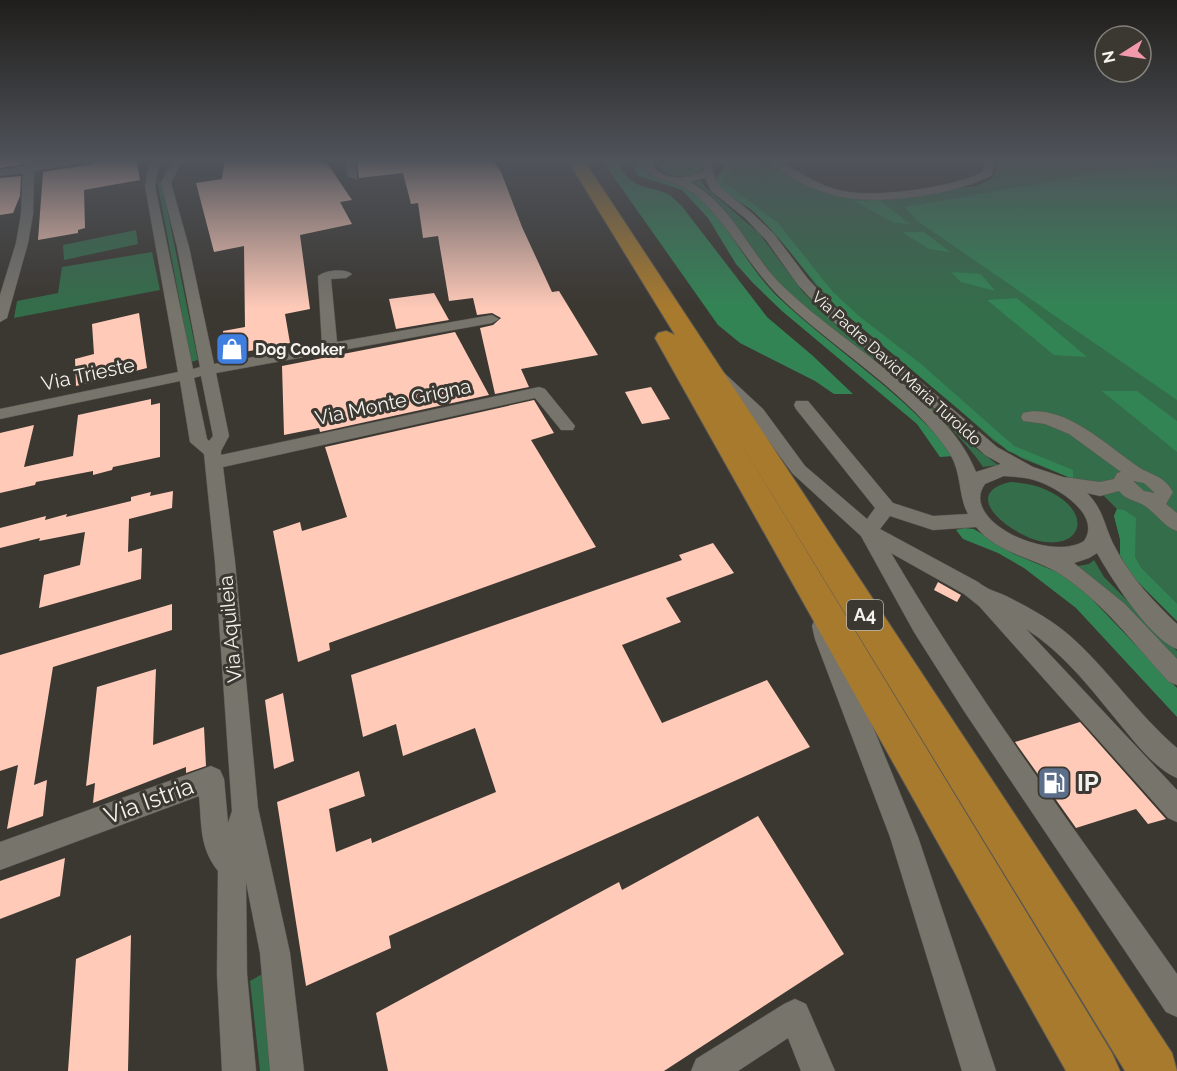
<svg xmlns="http://www.w3.org/2000/svg" width="1177" height="1071" font-family="Raleway,sans-serif">
	<style>
		.green { fill: #346d4a }
		.forest { fill: #338455 }
		.building { fill: #ffcab8 }
		.lines { fill: none; stroke-linecap: round; stroke-linejoin: round }
		.minor-casing { stroke: #595650; stroke-width: 1 }
		.highway-casing { stroke: #595650; stroke-width: 2 }
		.minor { fill: #77746c; fill-rule: evenodd }
		.highway { fill: #a87a2e; fill-rule: evenodd }
		.labels { text-anchor: middle; stroke-width: 6; stroke-linejoin: round; paint-order: stroke }
		.far-poi-label { font-size: 16px; font-weight: bold; fill: #f4f2ee; stroke: #3b3731; text-anchor: start }
		.far-street-label { font-size: 16px; fill: #f4f2ee; stroke: #3b3731 }
		.shield { fill: #3b3731; stroke: #bcbab5; stroke-width: 1.5 }
		.shield-label { font-size: 18px; font-weight: bold; fill: #f4f2ee }
		.street-label { font-size: 20px; fill: #f4f2ee; stroke: #3b3731 }
		.near-poi-label { font-size: 24px; font-weight: bold; fill: #f4f2ee; stroke: #3b3731; text-anchor: start }
		.near-street-label { font-size: 24px; fill: #f4f2ee; stroke: #3b3731 }
	</style>
	<rect width="100%" height="100%" fill="#3b3731"/>
	<path class="green" d="M678 159 696 162 703 167 701 171C689 178 668 179 659 167L665 161Z
		M990 159H1177V621L1143 587 1120 555V539L1114 516 1117 509 1089 481 1073 479 1021 458 994 441 931 384 837 307 815 284 772 229 750 208 719 187 716 179 725 165 744 162 775 166 789 176 823 190 878 198 976 186 992 179 997 165Z
		M161 180 198 360 191 362 157 181Z
		M701 181 705 187 759 233 803 292 839 328 905 382 978 450 998 465 983 467C963 437 934 412 906 389 864 355 818 322 780 284 756 259 721 191 690 182Z
		M136 230 138 244 64 260 63 245Z
		M152 252 160 290 14 318 17 301 58 293 62 267Z
		M1010 482C1029 483 1046 487 1062 499 1089 519 1079 546 1045 542 1017 539 955 495 1010 482Z
		M1094 560 1104 577 1177 651V662L1078 566 1089 564Z
		M264 973 274 1071H260L250 981Z"/>
	<path class="forest" d="M601 159H623L621 169C635 189 645 185 666 193 671 195 676 201 681 205L767 317 813 356 853 394H834L815 381 740 343 718 325Z
		M641 159H649L645 162 644 167C652 182 683 181 699 197 730 226 747 267 778 297 835 351 905 393 954 456L940 457 917 424 782 311 753 283 736 264 708 218 682 190 639 176 633 169Z
		M1133 159H1177V400L916 220 905 207 1150 164Z
		M725 165 733 169 724 179 725 183 778 223 833 292 859 316 921 364 1014 446 1073 470V479L1008 451 837 307C808 276 784 241 754 212 743 202 719 194 716 179Z
		M880 200 910 224 894 223 854 201Z
		M902 232H924L950 252 929 249Z
		M951 272 981 274 995 291 961 282Z
		M1017 298 1087 357 1054 355 987 300Z
		M1102 391H1137L1177 421V452Z
		M1117 509 1124 510 1136 518 1135 557 1141 568 1177 604V621L1129 573 1120 555V539L1114 516Z
		M964 528 974 529 1014 554 1059 573 1084 591 1177 688V717L1076 608 1024 568 998 553 963 539 956 530Z"/>
	<path class="building" d="M0 159H22V164L0 168Z
		M100 159H136L140 180 84 190 85 228 78 230V233L38 240 43 172 93 164Z
		M225 159H323V164L327 163 352 200 340 202 352 224 300 235 310 309 285 314 290 343 224 356 223 331 245 327 244 246 214 252 196 183 222 179Z
		M369 159H492L501 172 522 227 552 292 559 291 598 355 521 369 529 387 495 394 480 328 493 325 501 318 492 313 477 315 473 298 449 301 438 236 423 238 418 203 411 204 403 173 359 178 357 160Z
		M21 176 20 196 13 213 0 215V178Z
		M434 293 449 320 396 329 389 299Z
		M139 313 147 368 76 386 75 359 94 354 92 324Z
		M455 332 489 395 320 432 319 428 284 435 282 366Z
		M651 387 670 419 642 424 625 392Z
		M151 399V405L160 403V457L113 467 112 470 93 475V471L36 482 35 485 0 493V433L34 425 24 467 73 456 78 415Z
		M534 400 554 433 531 440 596 547 329 643 330 650 298 662 273 531 300 522 302 531 347 517 325 447Z
		M173 491 172 508 129 519 128 552 142 548 141 579 39 608 44 575 80 565 85 532 39 541 40 538 0 548V528L46 516 45 520 67 514 66 517 131 501V497L151 492 150 496Z
		M713 543 734 573 666 598 681 622 622 645 662 723 767 680 810 747 389 936 391 948 306 986 277 802 359 771 365 796 329 809 336 852 371 838 372 843 496 792 475 728 403 756 396 724 363 737 351 675 682 560 679 555Z
		M938 582 961 595 957 602 934 590Z
		M172 604V630L53 667 34 785 47 780 43 816 7 829 18 765 0 771V655Z
		M156 669 153 745 204 727 206 766 186 773V767L93 803 95 783 86 786 97 687Z
		M283 693 294 761 274 769 265 700Z
		M1080 722 1166 819 1148 824 1136 809 1076 828 1015 742Z
		M758 816 844 954 664 1071H388L376 1013 619 882 622 890Z
		M65 858 60 896 0 919V881Z
		M131 935 128 1071H68L76 959Z"/>
	<g class="lines">
		<g class="minor-casing">
			<path id="minor" d="M24 159H34V165L77 159H98L93 162 34 171 33 214 28 243 7 318 0 322V295L16 243 21 214 23 173 0 176V170L24 166Z
				M150 159H160L155 186 193 369 200 367 177 247 161 183 173 159H183L171 183 189 247 214 364 322 345 318 276C325 270 345 268 352 274L346 278 331 279 337 342 492 315 499 319 492 323 216 373 229 436 221 451V455L539 387 545 389 575 426 573 430H561L535 398 223 467 235 562 258 808 290 953 304 1071H270L260 953 246 882 247 974 256 1071H222L217 974 218 871C199 847 202 825 199 796L0 870V842L211 766 220 770 224 779 228 823 232 811 215 562 204 454 190 442 180 381 0 419V409L178 372 145 186ZM201 376 213 436 209 441 207 439 194 378Z
				M345 159H355L357 179 348 177Z
				M518 159H528L529 160 524 163Z
				M650 159H661L653 166C664 182 690 179 705 170V166L694 159H751L749 161 731 164 713 163V173L720 187 753 214 774 234 808 279 840 313 997 447 1033 467 1063 477 1100 482 1114 479 1117 473 1121 472 1069 434 1045 424 1023 421 1021 417 1023 413C1064 402 1109 448 1140 468 1154 476 1164 476 1173 492L1166 504 1177 513V531C1164 527 1157 514 1145 506 1136 500 1127 501 1119 491L1100 496 1087 493C1105 511 1104 528 1116 549 1131 578 1154 602 1177 624V649C1150 639 1111 578 1097 553L1089 558 1074 563 1125 604 1177 659V685L1169 682C1135 645 1103 602 1060 574 1033 557 998 554 976 527L933 530 890 516 880 529 978 582C988 590 995 591 1006 596 1028 607 1050 619 1069 635 1108 669 1137 714 1177 748V778C1152 767 1132 738 1114 717 1088 685 1062 652 1026 629L1177 790V822L1168 818 979 606 964 594 891 553C977 699 1079 835 1177 974V1017L1166 1012 964 711 914 632 861 536 793 474 751 417 708 373 711 370H721L763 409 805 466 867 519 875 508 796 409 794 405 796 401H808L893 503 933 516 968 514C958 495 962 474 950 454 913 396 834 349 783 300 753 272 735 235 706 205 698 196 688 188 677 184 662 179 652 180 643 165ZM705 178 711 191 745 218 766 240 798 285 830 319 908 384 985 455 1001 464 976 472C947 396 830 338 774 277 747 246 728 202 690 182ZM1004 476C1015 477 1027 477 1037 481 1058 488 1102 515 1084 541 1049 563 958 520 985 484ZM1133 481 1144 483 1155 493 1144 491Z
				M980 159H990L994 165 992 175C955 195 882 205 841 197 818 192 788 179 771 162L780 160C798 172 819 186 842 191 877 198 951 188 983 172L984 165Z
				M823 617 831 619 837 639 918 837 996 1071H962L890 837 815 639 812 626 815 619Z
				M795 999 806 1004 835 1071H801L788 1038 738 1071H691L696 1059 784 1004Z"/>
		</g>
		<g class="highway-casing">
			<path id="highway" d="M567 159H583L1172 1053 1177 1071H1125L734 432 1112 1053 1120 1071H1066L655 338 658 333 666 331 675 335Z"/>
		</g>
		<use href="#minor" class="minor"/>
		<use href="#highway" class="highway"/>
	</g>
	<linearGradient id="sky" x2="0" y2="1"><stop stop-color="#201e1b"/><stop offset="0.52" stop-color="#4f535a"/><stop offset="1" stop-color="#4f535a" stop-opacity="0"/></linearGradient>
	<rect width="1177" height="308" fill="url(#sky)"/>
	<defs>
		<g id="shop-square" transform="scale(1.725)"><rect x="-9" y="-9" width="18" height="18" rx="4" fill="#3f7fe0" stroke="#3b3731"/><path d="M-5-2.5h2.3a2.7 3.5 0 0 1 5.4 0H5L5.5 6h-11ZM-1.5-2.5h3a1.5 2.3 0 0 0-3 0Z" fill="#fff"/></g>
		<g id="fuel-square" transform="scale(1.725)"><rect x="-9" y="-9" width="18" height="18" rx="4" fill="#5c6f8a" stroke="#3b3731"/><path d="M-5.5-6h7V0h2V4h1.3V-2.5L3-4.5l.8-.8L6-3V5H2.5V1h-1V6h-7ZM-4.2-4.7v3.2H.2V-4.7Z" fill="#fff"/></g>
	</defs>
	<g fill-rule="evenodd">
		<use href="#shop-square" x="232" y="349"/>
		<use href="#fuel-square" x="1054" y="783"/>
	</g>
	<g class="labels">
		<g class="far-poi-label">
			<text x="255" y="355">Dog Cooker</text>
		</g>
		<g class="far-street-label">
			<text transform="translate(897 368) rotate(42)" y="6">Via Padre David Maria Turoldo</text>
		</g>
		<rect class="shield" x="847" y="600" width="36" height="30" rx="4.5"/>
		<g class="shield-label">
			<text x="865" y="621">A4</text>
		</g>
		<g class="street-label">
			<text transform="translate(88 374) rotate(-12)" y="7">Via Trieste</text>
			<text transform="translate(393 402) rotate(-12)" y="7">Via Monte Grigna</text>
			<text transform="translate(230 629) rotate(-95)" y="7">Via Aquileia</text>
		</g>
		<g class="near-poi-label">
			<text x="1077" y="791">IP</text>
		</g>
		<g class="near-street-label">
			<text transform="translate(149 801) rotate(-20)" y="8">Via Istria</text>
		</g>
	</g>
	<g transform="translate(1123 54) rotate(258)"><circle r="28" fill="#3b3731" stroke="#85827d" stroke-width="1.5"/>
	<path d="M0-4.5L10 22L0 15L-10 22Z" fill="#f29aac"/>
	<text y="-9" font-size="16" font-weight="bold" text-anchor="middle" fill="#f4f2ee">N</text>
	</g>
</svg>
